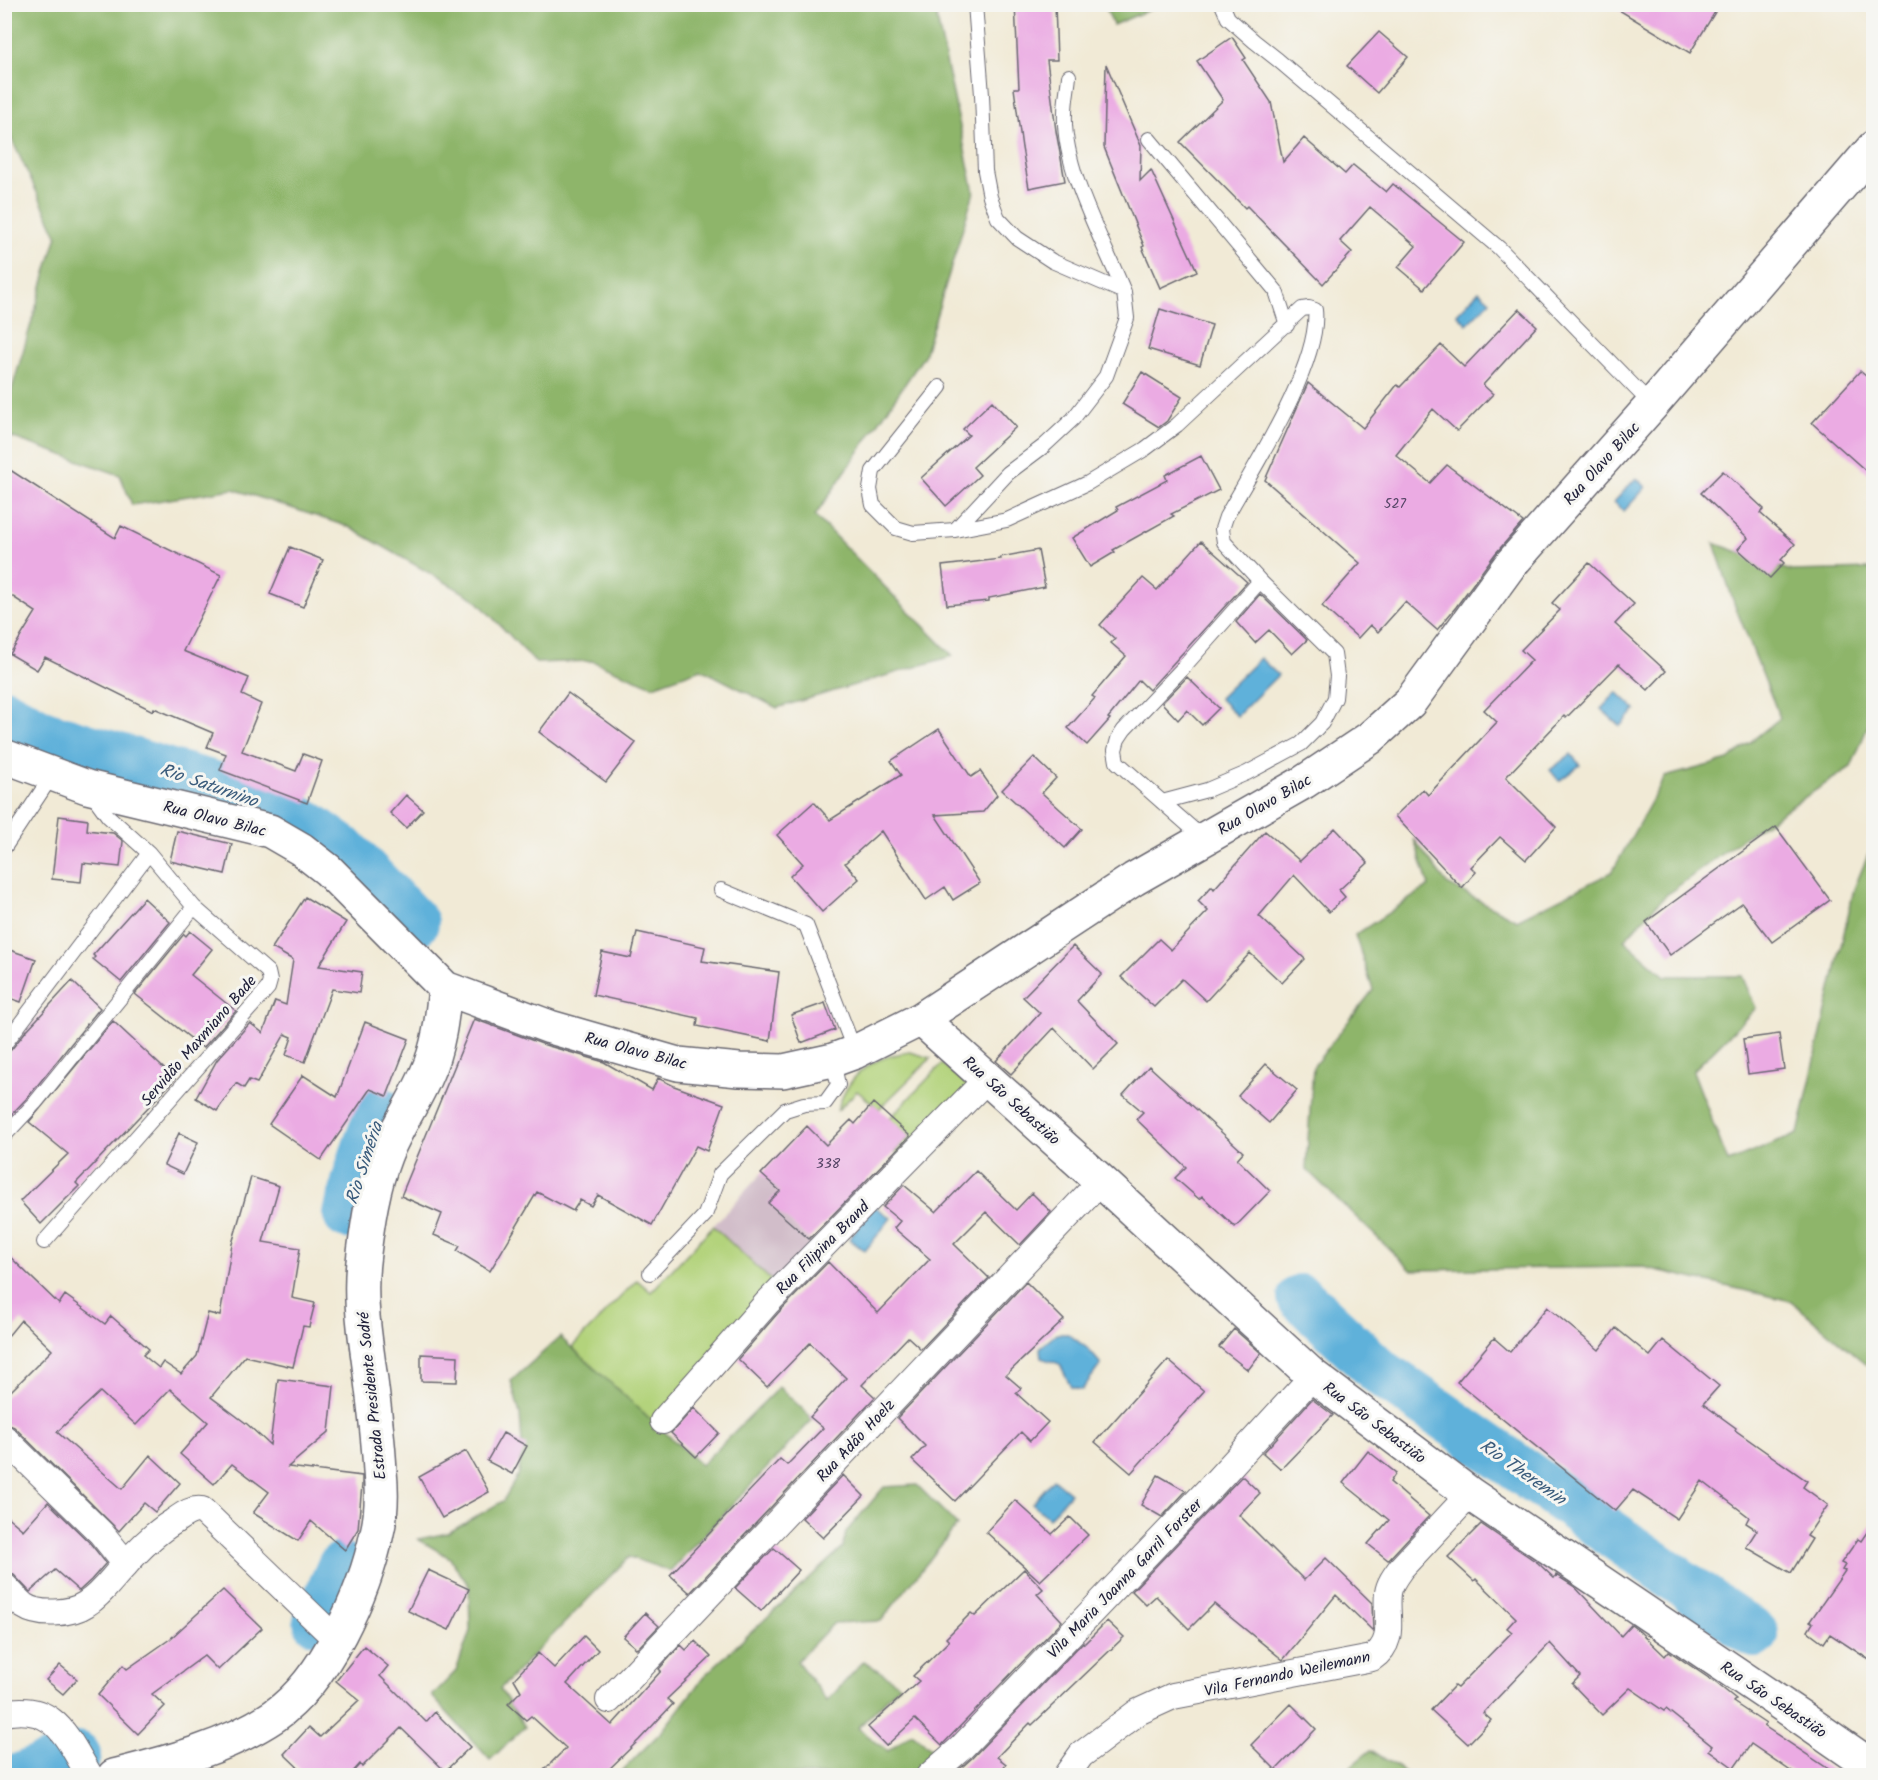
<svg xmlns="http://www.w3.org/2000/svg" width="1878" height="1780" font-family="Kalam,sans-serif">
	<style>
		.industrial { fill: #d1bdc9 }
		.green { fill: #b3d37b; stroke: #6a7a5b; stroke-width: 1.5 }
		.forest { fill: #8eb56b; stroke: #586c53; stroke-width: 1.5 }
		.water { fill: #5fb1da; stroke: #406a8a; stroke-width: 1.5 }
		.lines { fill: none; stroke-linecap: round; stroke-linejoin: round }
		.river { stroke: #5fb1da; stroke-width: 48 }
		.building { fill: #ebabe3 }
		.lane-casing { stroke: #6a6871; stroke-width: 16 }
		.street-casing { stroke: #6a6871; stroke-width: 28 }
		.secondary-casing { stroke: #6a6871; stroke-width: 36 }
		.lane { stroke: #fff; stroke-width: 14 }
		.street { stroke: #fff; stroke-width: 26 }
		.secondary { stroke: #fff; stroke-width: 33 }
		.labels { text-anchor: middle; stroke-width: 6; stroke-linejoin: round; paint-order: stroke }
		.number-label { font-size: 14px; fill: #544465 }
		.street-label { font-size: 16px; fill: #22223b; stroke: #f6f6f2 }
		.water-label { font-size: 18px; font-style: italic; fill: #3a5b7b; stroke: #f6f6f2 }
	</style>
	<rect width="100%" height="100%" fill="#f6f6f2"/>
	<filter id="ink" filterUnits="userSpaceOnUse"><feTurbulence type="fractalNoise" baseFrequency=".0167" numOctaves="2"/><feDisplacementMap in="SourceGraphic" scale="12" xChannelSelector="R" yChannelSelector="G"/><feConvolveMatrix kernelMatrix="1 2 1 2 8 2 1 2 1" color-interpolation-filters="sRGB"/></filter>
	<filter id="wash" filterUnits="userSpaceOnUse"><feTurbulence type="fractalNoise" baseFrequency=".008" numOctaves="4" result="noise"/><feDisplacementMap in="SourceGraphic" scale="24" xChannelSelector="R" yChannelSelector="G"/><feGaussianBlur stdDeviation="1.35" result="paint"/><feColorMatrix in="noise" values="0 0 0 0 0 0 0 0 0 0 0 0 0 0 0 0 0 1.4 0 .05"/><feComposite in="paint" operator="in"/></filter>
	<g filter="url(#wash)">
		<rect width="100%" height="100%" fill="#f1ead6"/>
		<path class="industrial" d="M761 1174 780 1191 769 1203 812 1243 775 1284 713 1226Z"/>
		<path class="green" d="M910 1052 931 1058 879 1109 857 1091 837 1111C840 1102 844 1092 849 1085 862 1064 886 1055 910 1052Z
			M942 1064 972 1089 904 1160 895 1152 910 1136 889 1119Z
			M713 1226 775 1284 656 1424 611 1385 572 1347 637 1280 651 1292Z"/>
		<path class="forest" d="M5 4 938 5 937 19 974 192 924 356 815 516 953 656 777 708 701 669 653 686 592 661 536 663 475 599 349 527 233 489 132 505 120 475 5 435V413L57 235 5 125Z
			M1105 5V4L1161 5 1113 25Z
			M1714 543 1791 571 1873 569V714L1851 767 1743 838 1665 896 1624 940 1665 976H1742L1756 1008 1693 1071 1728 1162 1798 1134 1854 889 1873 843V1370L1791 1301 1643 1267 1411 1270 1306 1169 1313 1067 1373 990 1355 935 1429 886 1414 839 1447 884 1517 920 1612 872 1665 777 1728 760 1780 718 1735 606Z
			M560 1337 701 1465 779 1387 813 1419 670 1571 629 1557 500 1689 525 1727 490 1760 432 1696 456 1671 470 1631 469 1586 450 1558 418 1539 448 1533 503 1501 519 1473 522 1444 520 1414 511 1381Z
			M917 1485 957 1525 881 1621 834 1623 797 1661 827 1701 864 1661 900 1685 858 1728 888 1751 912 1733 945 1760 930 1775 617 1776 663 1730 706 1674 843 1547 846 1532 884 1487Z
			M1371 1750 1409 1775H1340Z"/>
		<path class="water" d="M1479 291 1490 301 1467 324 1457 314Z
			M1636 478 1646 487 1624 511 1614 502Z
			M1260 658 1278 675 1237 716 1219 698Z
			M1617 692 1636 710 1620 726 1601 709Z
			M1571 754 1580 765 1559 781 1550 770Z
			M874 1206 891 1218 865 1251 849 1239Z
			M1056 1334H1068L1087 1348 1101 1364 1082 1390 1071 1387 1060 1364 1041 1358 1040 1348Z
			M1053 1479 1070 1493 1049 1518 1032 1504Z"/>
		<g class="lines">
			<path class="river" d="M4 712 44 734 168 772 240 792 306 823 348 853 415 923
				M347 1215C355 1179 365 1144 381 1111
				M1301 1298 1379 1371 1755 1634
				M317 1621 341 1566
				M22 1776C41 1769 58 1760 77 1755"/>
		</g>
		<g id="blocks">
			<path class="building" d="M1015 4H1055L1057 60H1047L1056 131 1065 181 1029 188 1022 148 1014 88H1019Z
				M1609 4H1720L1690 53Z
				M1379 32 1408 57 1377 93 1347 66Z
				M1232 37 1246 58 1243 60 1271 102 1283 162 1304 138 1345 174 1353 165 1386 192 1393 184 1464 242 1424 289 1398 267 1416 246 1370 207 1340 241 1352 252 1323 284 1247 206 1245 208 1180 142 1223 100 1197 61Z
				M1106 64 1141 146 1140 181 1151 170 1197 271 1160 288 1142 247 1144 246 1104 147Z
				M1160 309 1212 325 1200 365 1148 349Z
				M1519 309 1537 326 1483 385 1493 394 1457 431 1433 409 1396 455 1430 483 1447 465 1523 522 1495 554 1456 607 1437 630 1405 602 1378 632 1370 625 1358 638 1322 606 1360 563 1265 480 1308 383 1363 428 1397 385 1400 387 1441 345 1464 367Z
				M1860 371 1874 383V478L1812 423Z
				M1142 372 1182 397 1167 421 1159 427 1122 404Z
				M992 401 1016 427 973 467 980 475 946 506 921 478 969 435 963 429Z
				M1201 456 1219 490 1171 514 1174 516 1113 550 1115 552 1090 567 1072 538 1118 510 1116 507 1167 480 1165 475Z
				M4 466 115 538 121 526 221 575 183 651 249 678 242 695 261 704 242 751 296 771 303 754 322 761 307 803 220 770 226 754 207 747 213 733 154 708 153 711 45 657 37 670 10 654 36 612 4 591Z
				M1723 471 1764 509 1760 513 1795 544 1781 560 1784 563 1770 578 1738 549 1748 538 1701 493Z
				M1201 541 1247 582 1149 690 1139 680 1108 718 1110 719 1087 745 1068 728 1095 698 1092 696 1126 656 1111 643 1115 639 1100 625 1143 578 1157 590Z
				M290 547 323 560 303 607 270 594Z
				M1038 550 1045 587 989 598V601L947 605 942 566 1001 559 1000 557Z
				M1589 563 1634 604 1615 624 1666 671 1648 690 1619 664 1566 718 1564 716 1506 777 1556 827 1526 860 1500 837 1471 867 1476 872 1462 888 1395 816 1423 789 1428 795 1497 722 1484 710 1532 660 1521 650 1560 610 1552 603Z
				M1260 594 1307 640 1292 654 1269 630 1255 643 1236 622Z
				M1187 677 1219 708 1202 725 1187 710 1178 720 1162 703Z
				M568 693 636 743 606 782 539 732Z
				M939 729 971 777 980 771 997 795 983 812 935 815 980 883 953 900 945 887 926 900 881 831 845 863 859 879 822 912 790 876 803 864 777 835 814 802 830 820 901 775 891 761Z
				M1034 757 1056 778 1042 793 1082 829 1065 848 1002 790Z
				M406 795 423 810 406 828 390 813Z
				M59 816 88 820 87 830 113 833 123 841 120 867 83 863 81 882 52 879Z
				M1776 827 1830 900 1772 942 1742 903 1670 955 1646 922Z
				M1335 828 1368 863 1339 890 1345 897 1329 912 1294 875 1259 916 1305 959 1282 983 1250 953 1206 1001 1182 979 1154 1007 1121 977 1159 939 1171 950 1208 911 1198 901 1212 886 1214 889 1265 831 1300 861Z
				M177 831 232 844 225 874 170 861Z
				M305 897 346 922 319 966 362 972 359 993 332 989 305 1062 286 1055 292 1037 285 1034 257 1083 249 1080 244 1088 236 1083 217 1111 196 1098 217 1060 250 1023 263 1033 275 1001 286 1005 293 960 272 948Z
				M144 898 170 922 121 982 93 959 95 957 93 955Z
				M190 931 212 949 191 975 236 1011 203 1048 135 994 184 934 186 936Z
				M637 932 705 947 702 961 779 972 770 1041 697 1026 698 1018 593 995 602 952 631 958Z
				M1073 946 1102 974 1077 1001 1118 1044 1093 1069 1054 1028 1011 1074 996 1061 1040 1013 1023 997Z
				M4 948 36 959 21 1002 4 996Z
				M72 981 100 1008 28 1097 4 1122V1054L11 1050 26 1031Z
				M825 1003 835 1030 801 1043 791 1015Z
				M474 1019 545 1045 604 1062 652 1090 658 1078 674 1086 724 1104 707 1151 696 1146 652 1225 598 1195 591 1206 580 1200 573 1211 537 1192 490 1271 457 1251 460 1246 434 1235 442 1214 401 1196Z
				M113 1021 175 1079 76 1183 79 1186 41 1224 20 1201 68 1154 29 1122Z
				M365 1022 409 1039 387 1096 370 1089 321 1160 269 1124 303 1075 337 1097Z
				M1779 1034 1784 1069 1748 1074 1743 1039Z
				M1266 1064 1297 1090 1269 1123 1238 1096Z
				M1149 1066 1243 1152 1237 1159 1270 1191 1235 1227 1202 1196 1199 1199 1175 1178 1186 1167 1136 1119 1143 1112 1123 1095Z
				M873 1103 910 1136 809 1239 768 1203 780 1191 761 1174 807 1126 826 1145 851 1120 855 1124Z
				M179 1133 198 1142 183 1174 164 1165Z
				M976 1171 1016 1210 1032 1193 1051 1212 1020 1245 986 1212 954 1244 989 1278 921 1349 908 1337 862 1385 875 1397 690 1593 670 1575 780 1459 787 1465 823 1428 810 1417 846 1378 810 1343 767 1387 738 1359 778 1313 828 1262 878 1313 930 1259 894 1228 900 1221 883 1207 904 1185 936 1212Z
				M251 1177 279 1186 263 1242 300 1248 292 1298 315 1303 309 1327 303 1326 293 1367 245 1356 211 1397 247 1424 270 1445 278 1379 334 1386 329 1432 288 1467 362 1476V1485L358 1529 345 1550 311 1521 298 1541 253 1513 269 1492 232 1464 214 1484 180 1454 208 1422 170 1389 136 1425 100 1392 57 1432 122 1489 150 1455 180 1483 155 1512 144 1503 119 1531 14 1427 4 1423V1398L52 1350 21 1320 4 1341V1251L59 1304 65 1295 105 1324 111 1316 149 1349 143 1355 159 1368 163 1362 181 1374 197 1356 208 1313 220 1316 232 1244Z
				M1026 1282 1064 1320 1006 1375 1021 1388 1016 1393 1048 1422 1030 1441 1021 1432 955 1501 912 1460 925 1446 897 1418Z
				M1547 1307 1599 1350 1616 1328 1650 1356 1663 1340 1719 1386 1703 1404 1736 1428 1735 1430 1807 1481 1803 1487 1828 1505 1807 1536 1812 1539 1791 1573 1746 1547 1757 1530 1746 1523 1749 1517 1702 1481 1677 1519 1633 1490 1615 1511 1457 1382 1494 1338 1510 1352Z
				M1234 1329 1261 1353 1248 1370 1219 1347Z
				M421 1354 458 1356 457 1382 421 1381Z
				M1168 1360 1204 1391 1131 1473 1095 1442Z
				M1312 1399 1333 1415 1281 1469 1263 1453Z
				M694 1408 719 1433 696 1457 671 1433Z
				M503 1433 527 1446 512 1474 487 1461Z
				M466 1451 489 1492 442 1518 419 1477Z
				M1368 1451 1396 1473 1390 1482 1429 1516 1388 1560 1368 1544 1389 1520 1343 1483Z
				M843 1475 864 1496 823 1538 802 1518Z
				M1158 1475 1186 1491 1162 1517 1141 1505Z
				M1242 1476 1260 1493 1239 1515 1304 1580 1326 1558 1372 1603 1373 1631 1336 1595 1283 1660 1214 1604 1189 1629 1156 1596 1146 1605 1132 1591Z
				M1015 1500 1052 1534 1070 1517 1088 1535 1040 1581 986 1532Z
				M48 1502 90 1543 106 1563 91 1580 79 1591 55 1570 30 1592 14 1575 4 1569V1514L23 1530Z
				M1874 1522V1663L1830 1634 1824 1643 1808 1631 1813 1623 1810 1621 1845 1571 1842 1570 1845 1565 1841 1563 1858 1539 1861 1541Z
				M1481 1524 1538 1563 1554 1578 1556 1575 1575 1587 1621 1636 1631 1625 1639 1631 1665 1656 1669 1651 1716 1683 1736 1699 1733 1702 1766 1724 1764 1726 1839 1776H1798L1751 1744 1734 1768 1709 1750 1712 1746 1666 1709 1664 1711 1630 1688 1602 1715 1572 1684 1580 1676 1550 1643 1483 1713 1491 1720 1468 1744 1431 1710 1454 1686 1457 1688 1512 1632 1507 1628 1516 1618 1476 1579 1474 1581 1448 1557Z
				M774 1548 799 1570 761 1611 735 1588Z
				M1024 1569 1043 1589 1037 1594 1062 1621 942 1745 915 1719 886 1746 868 1727 919 1681 913 1676 949 1641 946 1638 971 1613 975 1616Z
				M428 1570 469 1589 449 1630 408 1611Z
				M223 1590 262 1628 218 1670 204 1656 152 1694 165 1706 138 1734 98 1695 123 1665 127 1669 170 1639Z
				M645 1613 659 1626 637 1649 623 1637Z
				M1107 1621 1124 1637 1032 1725 1030 1723 997 1757 1006 1764 997 1776H952L972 1758 1083 1642 1084 1644Z
				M584 1636 598 1650 567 1684 612 1725 661 1671 659 1669 681 1645 686 1650 695 1641 711 1657 667 1699 673 1704 639 1740 602 1776H538L566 1748 531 1716 526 1720 508 1704 521 1691 514 1679 538 1653 554 1668Z
				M364 1646 388 1666 380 1676 426 1722 435 1712 470 1747 445 1771 401 1728 362 1767 360 1764 349 1776H307L284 1754 309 1727 320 1737 359 1700 336 1681Z
				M60 1665 77 1679 63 1694 46 1680Z
				M1291 1704 1316 1729 1276 1770 1251 1745Z"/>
		</g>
	</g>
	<g filter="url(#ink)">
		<use href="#blocks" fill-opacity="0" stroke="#6a6871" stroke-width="1.5"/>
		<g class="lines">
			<g class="lane-casing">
				<path id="lane" d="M1222 4 1228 18 1254 41 1278 60 1499 248 1652 405
					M1069 76C1068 88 1065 100 1065 113 1062 168 1103 240 1124 292
					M1149 139 1276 291 1287 325
					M940 387 873 471 870 489 873 505 896 528 913 533 955 530 1007 520 1088 483 1145 449 1177 425 1302 309 1309 308 1315 310C1321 363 1253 469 1226 517L1222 529 1224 542 1260 581 1334 654 1337 676 1335 698 1322 723 1301 744 1247 773 1207 790 1162 802
					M955 530 1008 473 1044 446 1073 419 1106 376 1127 318 1124 292 1052 261 1017 238 998 218 990 197 985 171 982 95 975 4
					M1204 839 1117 762 1115 750 1118 739 1124 730 1181 670 1260 581
					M4 848 53 774
					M721 890 806 925 855 1052
					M4 1045 149 853
					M4 1136 35 1103 194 907
					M44 1242 268 988 270 981 268 972 194 907 149 853 108 816 92 794
					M650 1273 705 1215 720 1174 785 1110 804 1104 825 1103 838 1085 833 1060"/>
			</g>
			<g class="street-casing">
				<path id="street" d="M663 1421 767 1303 988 1078
					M4 1438 101 1533 126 1564
					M4 1586C11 1592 17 1601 24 1606 39 1616 71 1614 86 1604 102 1594 112 1578 125 1565 139 1549 155 1533 173 1522 182 1516 191 1508 202 1510L336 1639
					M609 1700 1101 1181
					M4 1713C56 1702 67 1739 90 1776
					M929 1776 961 1748 1211 1487 1313 1376
					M1066 1776 1081 1755 1138 1712 1173 1696 1372 1658C1397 1641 1385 1618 1388 1593 1389 1584 1396 1575 1401 1568L1470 1494"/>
			</g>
			<g class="secondary-casing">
				<path id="secondary" d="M4 756 87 787 270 831 301 849 328 870 445 988 550 1027 678 1064 739 1070 783 1071 833 1060 855 1052 921 1019 1134 879 1304 782 1370 738 1410 702 1510 565 1652 405 1874 147
					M921 1019 1101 1181 1313 1376 1470 1494 1802 1718 1874 1768
					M114 1776C169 1762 226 1748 274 1716 325 1681 365 1592 377 1533 382 1513 382 1491 380 1471 378 1433 373 1395 368 1358 363 1323 359 1289 364 1253 368 1221 373 1187 385 1156 396 1128 414 1103 426 1075 439 1047 442 1018 445 988"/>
			</g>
			<use href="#lane" class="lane"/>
			<use href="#street" class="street"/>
			<use href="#secondary" class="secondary"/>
		</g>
	</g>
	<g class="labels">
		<g class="number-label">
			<text x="1395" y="508">527</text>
			<text x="828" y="1168">338</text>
		</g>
		<g class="street-label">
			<text transform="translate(1601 463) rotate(-48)" y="6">Rua Olavo Bilac</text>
			<text transform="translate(1264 804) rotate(-30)" y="6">Rua Olavo Bilac</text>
			<text transform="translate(215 818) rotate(14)" y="6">Rua Olavo Bilac</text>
			<text transform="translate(198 1040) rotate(-49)" y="6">Servidão Maxmiano Bade</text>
			<text transform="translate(636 1050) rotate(15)" y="6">Rua Olavo Bilac</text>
			<text transform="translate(1012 1100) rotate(42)" y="6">Rua São Sebastião</text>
			<text transform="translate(822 1247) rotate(-45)" y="6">Rua Filipina Brand</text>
			<text transform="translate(371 1396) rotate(-96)" y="6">Estrada Presidente Sodré</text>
			<text transform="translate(1375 1422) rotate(37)" y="6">Rua São Sebastião</text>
			<text transform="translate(855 1440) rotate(-47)" y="6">Rua Adão Hoelz</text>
			<text transform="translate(1124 1578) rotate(-46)" y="6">Vila Maria Joanna Garril Forster</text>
			<text transform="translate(1287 1673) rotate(-12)" y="6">Vila Fernando Weilemann</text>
			<text transform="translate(1774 1699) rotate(34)" y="6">Rua São Sebastião</text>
		</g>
		<g class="water-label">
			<text transform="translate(209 785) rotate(19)" y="6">Rio Saturnino</text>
			<text transform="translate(364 1163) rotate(-72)" y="6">Rio Siméria</text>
			<text transform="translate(1523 1472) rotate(35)" y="6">Rio Theremin</text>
		</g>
	</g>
	<rect width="1878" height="1780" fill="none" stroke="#f6f6f2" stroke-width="24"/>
</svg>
